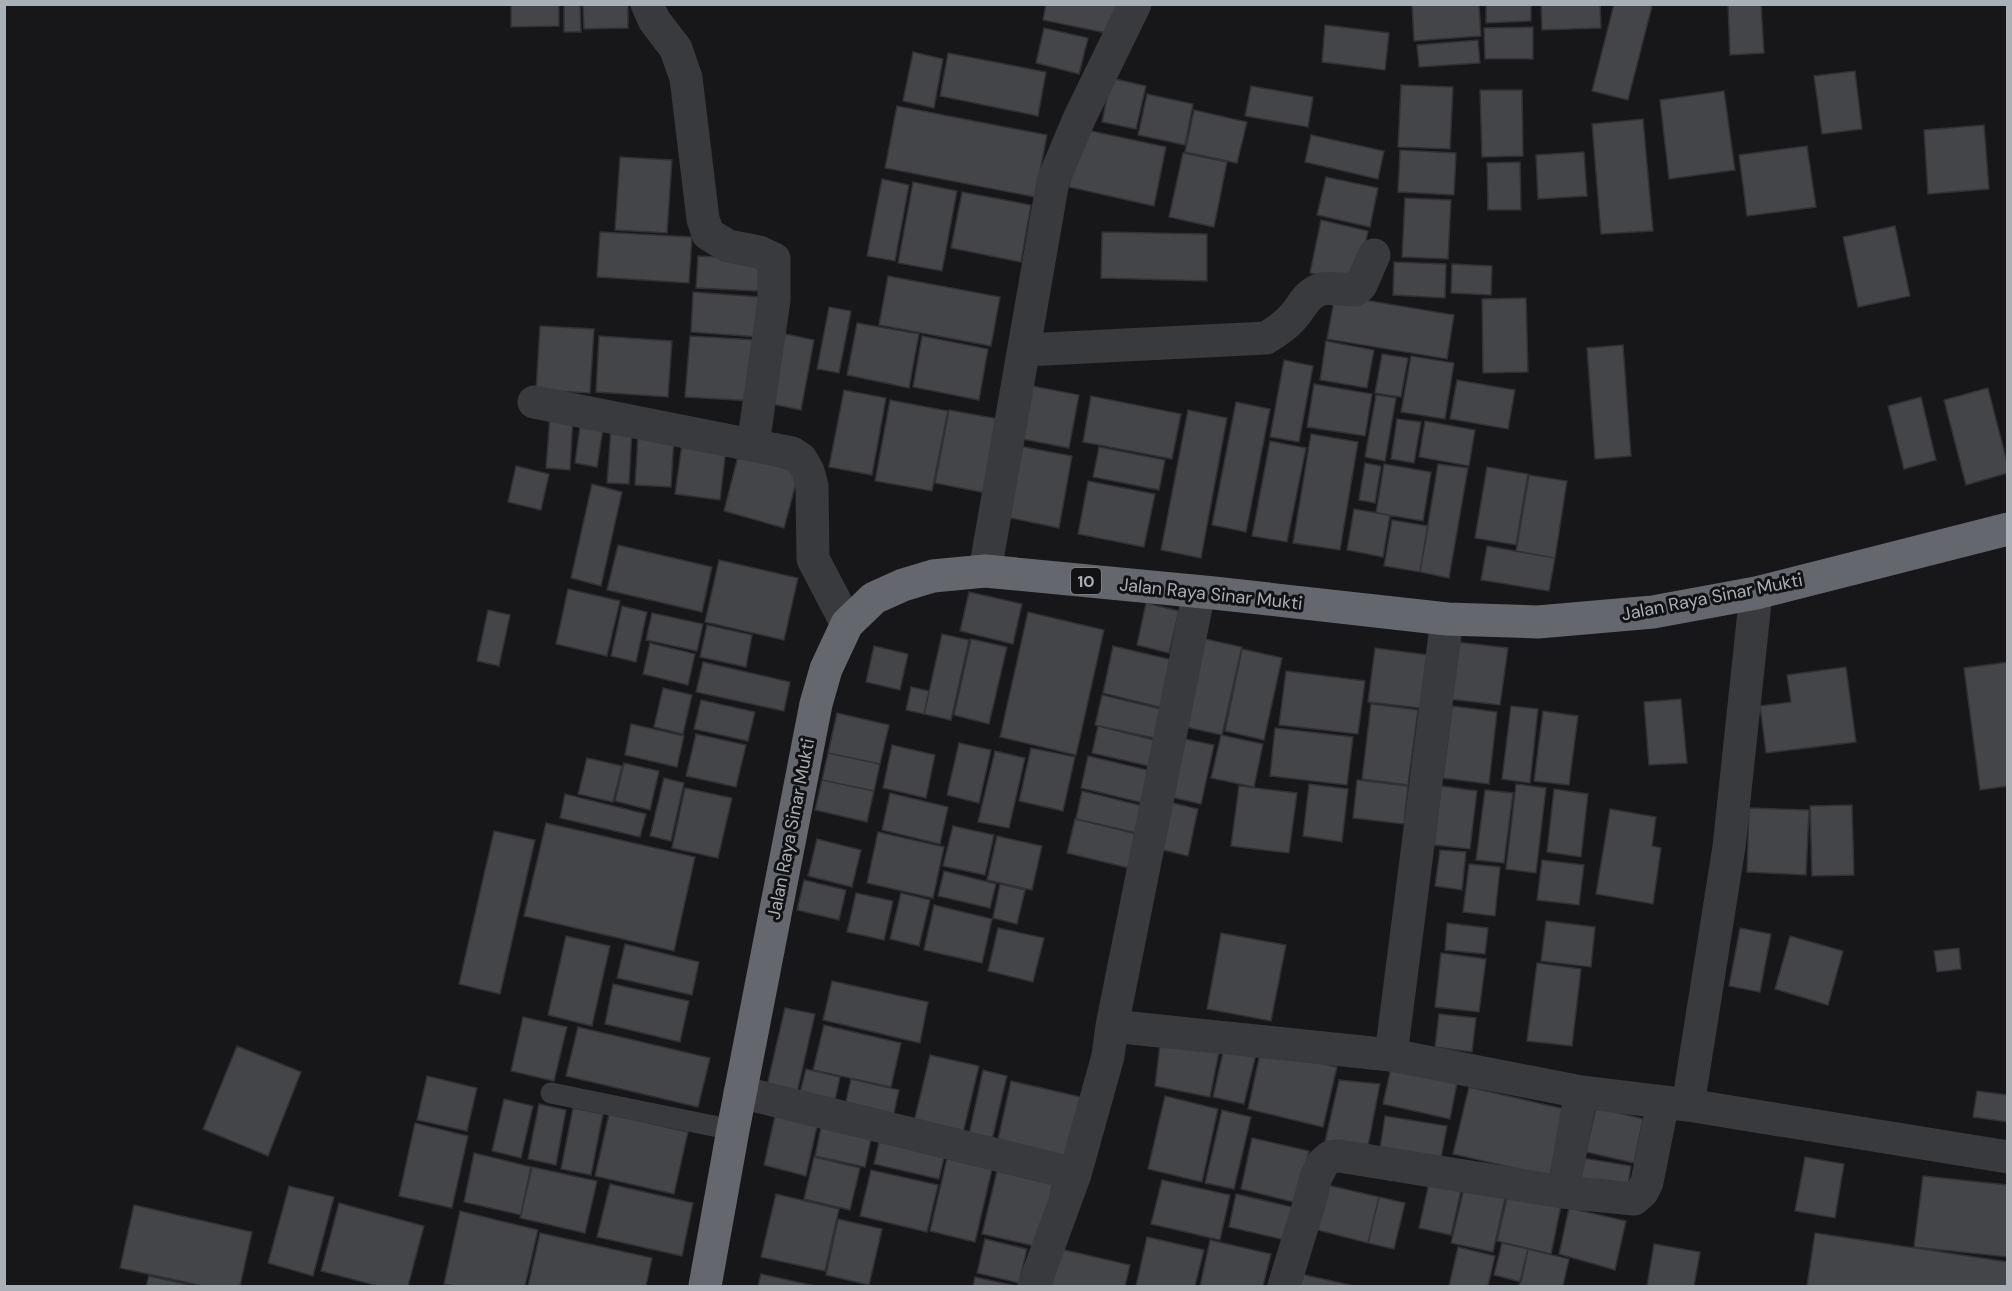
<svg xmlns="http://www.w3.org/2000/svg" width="2012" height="1291" font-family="'DM Sans',sans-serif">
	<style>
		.building { fill: #434549; stroke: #313135; stroke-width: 1.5 }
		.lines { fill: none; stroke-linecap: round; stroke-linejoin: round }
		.lane { stroke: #383a3e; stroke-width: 21 }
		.street { stroke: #383a3e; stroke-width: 33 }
		.highway { stroke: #64686e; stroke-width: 33 }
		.labels { text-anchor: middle; stroke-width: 6; stroke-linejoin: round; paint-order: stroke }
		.shield { fill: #121214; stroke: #7c8187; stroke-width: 1.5 }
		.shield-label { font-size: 16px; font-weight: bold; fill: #a9b0b8 }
		.street-label { font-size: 18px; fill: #a9b0b8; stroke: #121214 }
	</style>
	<rect width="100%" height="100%" fill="#171719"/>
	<path class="building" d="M511 4H559V26L511 27Z
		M564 4H580L581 32H564Z
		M583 4H628V28L584 29Z
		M1046 4H1121L1116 35 1043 20Z
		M1412 4H1479L1481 36 1414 41Z
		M1486 4H1531V21L1486 23Z
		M1541 4H1600L1601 28 1542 30Z
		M1614 4H1644L1652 6 1628 100 1592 91Z
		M1728 4H1761L1764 53 1730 55Z
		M1325 25 1389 33 1385 70 1322 62Z
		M1533 27V59H1485L1484 28Z
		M1044 28 1088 38 1079 74 1036 63Z
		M1478 40 1480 63 1419 67 1417 45Z
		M913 52 943 59 934 108 903 101Z
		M948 53 1046 72 1038 116 940 96Z
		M1855 71 1862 129 1822 134 1814 76Z
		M1111 78 1146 86 1136 129 1102 122Z
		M1401 85 1453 87 1450 149 1398 147Z
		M1251 86 1313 97 1308 127 1245 116Z
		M1480 90H1522L1523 156 1482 157Z
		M1724 91 1735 170 1669 179 1660 100Z
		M1147 94 1193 104 1185 145 1138 135Z
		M897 106 1047 135 1035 197 885 168Z
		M1194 110 1247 122 1237 163 1185 152Z
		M1643 119 1653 231 1601 234 1592 124Z
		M1984 125 1989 189 1928 194 1924 130Z
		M1082 129 1166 147 1154 206 1069 187Z
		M1311 135 1384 151 1378 179 1305 162Z
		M1807 146 1816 207 1747 216 1739 155Z
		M1400 150 1456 153 1454 195 1398 192Z
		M1584 152 1587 196 1538 199 1536 155Z
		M1183 153 1227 162 1214 227 1169 217Z
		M620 157 672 160 667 233 615 230Z
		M1520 162 1521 210H1488L1487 163Z
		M1326 177 1378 188 1370 227 1317 215Z
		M882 179 909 185 895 261 867 256Z
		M913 182 957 191 942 271 898 263Z
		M962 192 1031 205 1021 262 951 248Z
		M1405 198 1451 200 1448 259 1402 257Z
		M1321 220 1368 231 1357 283 1310 273Z
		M1895 226 1910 296 1858 307 1843 237Z
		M600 232 692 237 689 283 597 277Z
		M1102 232 1207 234V281L1101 278Z
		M698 256 760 259 758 291 696 288Z
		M1394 262 1446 264 1445 298 1393 295Z
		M1452 264 1492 266 1491 295 1451 293Z
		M888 276 1000 297 991 346 879 325Z
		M693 292 760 297 758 337 691 332Z
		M1335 295 1454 315 1447 359 1327 339Z
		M1526 298 1528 372 1483 373 1482 299Z
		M829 307 851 311 839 373 817 369Z
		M857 323 919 334 909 388 847 375Z
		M540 326 594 329 590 393 536 390Z
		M781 333 814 340 801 410 767 403Z
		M599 336 672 341 668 397 596 392Z
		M690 336 757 340 752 401 685 397Z
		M922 336 988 349 979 400 913 387Z
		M1326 341 1374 350 1367 388 1320 380Z
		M1623 345 1631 456 1595 459 1587 348Z
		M1382 354 1408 358 1401 397 1375 393Z
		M1411 356 1454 363 1445 419 1401 412Z
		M1284 360 1313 366 1299 442 1270 437Z
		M1457 380 1515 390 1508 429 1450 419Z
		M1314 384 1372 394 1365 436 1307 427Z
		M1032 386 1079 395 1069 448 1022 439Z
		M1988 388 2008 466V473L1966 485 1944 400Z
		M844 390 886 398 872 475 829 467Z
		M1376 395 1396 398 1385 461 1365 457Z
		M1091 396 1181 414 1172 459 1083 442Z
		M1921 397 1936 460 1904 469 1888 406Z
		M890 400 948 411 932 491 875 481Z
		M1236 402 1270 409 1246 532 1212 525Z
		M949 410 999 419 986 493 935 483Z
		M1188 410 1227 418 1201 558 1161 550Z
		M550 415 573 416 570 470 546 468Z
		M1397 419 1421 422 1414 463 1391 459Z
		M581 420 604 423 597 467 575 463Z
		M1425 421 1475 430 1469 466 1419 457Z
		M611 428 632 430 629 484 607 483Z
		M1311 434 1358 442 1340 550 1293 543Z
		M638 435 674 437 671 487 635 485Z
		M1270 441 1306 448 1287 542 1252 536Z
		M682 444 726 449 720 500 675 494Z
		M1019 446 1072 456 1059 528 1006 517Z
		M1099 447 1165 460 1159 490 1093 477Z
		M738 456 799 472 784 528 724 511Z
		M1365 463 1381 466 1375 503 1359 500Z
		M1384 464 1431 472 1423 521 1376 513Z
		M1438 464 1468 468 1449 578 1420 572Z
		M516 466 549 474 541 510 508 502Z
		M1487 467 1528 474 1516 545 1475 538Z
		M1529 475 1567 481 1555 558 1516 551Z
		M1088 481 1155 494 1144 547 1078 534Z
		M592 484 622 492 601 586 571 578Z
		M1354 509 1390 515 1383 557 1347 550Z
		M1392 520 1428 526 1420 572 1384 566Z
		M618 545 712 567 702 612 607 590Z
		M1487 546 1555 558 1549 591 1481 580Z
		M719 560 798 578 784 640 705 622Z
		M568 589 620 601 607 656 556 644Z
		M969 592 1022 604 1013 644 960 631Z
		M1146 603 1179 611 1169 653 1137 645Z
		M622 606 647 612 636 662 611 656Z
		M488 610 510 615 499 666 477 661Z
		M1028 612 1104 630 1076 755 1000 737Z
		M652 613 703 624 697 651 646 640Z
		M707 625 752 635 746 667 700 657Z
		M942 634 969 640 951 720 924 714Z
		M1196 637 1242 647 1222 735 1177 725Z
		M971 639 1007 647 989 724 954 715Z
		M1457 642 1508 648 1500 705 1449 699Z
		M650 643 695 654 688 685 643 674Z
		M874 646 908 654 900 690 866 682Z
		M1113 646 1177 661 1167 709 1103 693Z
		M1375 648 1436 656 1429 709 1368 702Z
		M1242 649 1282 658 1264 740 1225 731Z
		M703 662 790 682 784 711 696 692Z
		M2008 662V786L1980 790 1964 668Z
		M1846 667 1856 742 1766 753 1760 706 1791 702 1787 675Z
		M1286 671 1365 681 1358 734 1279 725Z
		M911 687 929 691 924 714 906 710Z
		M663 688 692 695 683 734 654 727Z
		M1102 695 1169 711 1163 740 1095 725Z
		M1681 699 1687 763 1649 765 1644 702Z
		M701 700 755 712 748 741 694 729Z
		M1371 704 1418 710 1408 785 1362 779Z
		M1452 706 1497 712 1489 784 1443 778Z
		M1511 706 1538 709 1530 783 1502 779Z
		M1543 711 1578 716 1569 785 1534 781Z
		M837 713 889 725 880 764 828 753Z
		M631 724 684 736 677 767 625 755Z
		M1098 726 1162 742 1157 768 1092 753Z
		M1275 728 1353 737 1347 785 1270 776Z
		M696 734 746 745 736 787 686 776Z
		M1221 735 1263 744 1254 787 1211 778Z
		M1175 737 1214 745 1201 804 1162 795Z
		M959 743 991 750 979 803 947 795Z
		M892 745 935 755 926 798 883 788Z
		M1031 748 1075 757 1063 811 1019 801Z
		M995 751 1025 758 1009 828 978 822Z
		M828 753 880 764 874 791 822 780Z
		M1088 756 1156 772 1148 804 1081 788Z
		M587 758 622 766 613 802 578 794Z
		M624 763 659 771 650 810 615 801Z
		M664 778 684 783 671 841 650 836Z
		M822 780 874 791 867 822 815 810Z
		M1357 780 1408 786 1404 824 1353 818Z
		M1309 784 1348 789 1342 842 1303 836Z
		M1516 784 1546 788 1536 873 1506 869Z
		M1239 786 1297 793 1289 853 1231 846Z
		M1441 786 1477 791 1470 849 1434 845Z
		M685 788 732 798 718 858 672 848Z
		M1554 789 1588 794 1581 857 1547 852Z
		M1485 790 1513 793 1504 863 1476 860Z
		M1082 791 1147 807 1141 834 1076 819Z
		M890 793 948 807 940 844 882 830Z
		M565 794 646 814 640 837 560 818Z
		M1161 800 1198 809 1188 856 1151 847Z
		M1852 805 1854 875 1812 876 1810 806Z
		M1749 808 1809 810 1806 875 1747 872Z
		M1610 809 1656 817 1652 846 1661 848 1653 904 1596 894Z
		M1075 819 1141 835 1133 869 1067 853Z
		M546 823 695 857 674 951 524 916Z
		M953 826 994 835 985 875 943 866Z
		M494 831 535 840 500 994 459 984Z
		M878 832 944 847 933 898 867 883Z
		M997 836 1042 846 1032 890 987 880Z
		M817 839 861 850 852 887 808 876Z
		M1440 850 1466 852 1462 890 1435 886Z
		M1542 860 1584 865 1579 905 1537 900Z
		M1469 864 1500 867 1495 916 1463 912Z
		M944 871 996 884 990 908 938 896Z
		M804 880 846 890 839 920 797 910Z
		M1000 884 1025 890 1017 924 993 918Z
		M856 893 893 901 884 940 847 932Z
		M901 893 930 900 919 946 890 939Z
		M934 905 992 919 982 963 924 950Z
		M1546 921 1595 927 1591 967 1541 961Z
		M1447 923 1488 928 1485 954 1445 950Z
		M998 928 1044 938 1033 982 988 971Z
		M1740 928 1771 934 1760 992 1729 986Z
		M1221 933 1286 945 1271 1021 1207 1009Z
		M566 936 610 946 592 1026 548 1015Z
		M1790 936 1843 951 1828 1005 1775 989Z
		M625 944 699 962 692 995 617 978Z
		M1959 948 1961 969 1937 972 1934 951Z
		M1441 953 1486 959 1479 1012 1435 1007Z
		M1537 963 1581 969 1572 1046 1527 1041Z
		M832 981 928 1002 920 1043 823 1020Z
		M613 984 689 1001 680 1042 605 1024Z
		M785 1008 815 1014 796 1097 766 1090Z
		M1439 1014 1476 1018 1472 1052 1435 1047Z
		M523 1017 567 1027 554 1081 511 1071Z
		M824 1025 901 1043 891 1087 813 1070Z
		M578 1027 710 1058 698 1107 566 1076Z
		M1161 1036 1220 1047 1210 1097 1155 1086Z
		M1225 1043 1257 1050 1244 1104 1213 1097Z
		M237 1046 301 1072 268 1156 203 1129Z
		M1261 1049 1337 1067 1323 1127 1248 1109Z
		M930 1055 979 1066 963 1133 914 1122Z
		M1391 1068 1457 1083 1450 1119 1383 1104Z
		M806 1069 840 1077 834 1105 799 1097Z
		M983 1070 1007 1076 991 1144 968 1139Z
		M427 1076 477 1088 467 1131 417 1120Z
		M851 1079 899 1090 891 1126 843 1115Z
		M1339 1080 1380 1084 1366 1156 1324 1146Z
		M1011 1081 1081 1097 1066 1160 997 1144Z
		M1469 1087 1569 1110 1553 1177 1453 1154Z
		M1977 1091 2008 1095V1122L1973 1117Z
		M1165 1096 1218 1109 1202 1182 1148 1169Z
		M504 1099 533 1106 521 1158 492 1151Z
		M539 1104 566 1110 556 1165 528 1159Z
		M777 1107 819 1117 806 1176 764 1165Z
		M1596 1107 1643 1119 1634 1163 1586 1152Z
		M573 1108 603 1114 591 1175 561 1169Z
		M1222 1110 1251 1117 1234 1189 1205 1183Z
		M609 1114 688 1132 674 1194 595 1176Z
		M1385 1116 1447 1126 1441 1158 1380 1149Z
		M823 1118 873 1130 865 1167 815 1156Z
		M415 1123 468 1136 452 1208 399 1196Z
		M880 1138 945 1153 939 1179 874 1164Z
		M1252 1138 1309 1151 1297 1203 1241 1189Z
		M474 1153 531 1167 521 1215 464 1202Z
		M948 1154 993 1165 975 1242 930 1231Z
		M814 1157 860 1168 850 1210 804 1199Z
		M1805 1157 1844 1164 1835 1218 1795 1211Z
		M1583 1158 1631 1166 1627 1191 1579 1183Z
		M532 1167 597 1181 585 1233 520 1218Z
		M871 1170 938 1185 927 1232 860 1216Z
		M997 1171 1053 1184 1039 1247 982 1234Z
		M1431 1174 1463 1182 1451 1235 1419 1228Z
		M1923 1176 2008 1185V1257L1914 1247Z
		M1162 1180 1230 1195 1220 1240 1151 1224Z
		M610 1184 693 1203 682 1256 597 1237Z
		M1323 1184 1379 1197 1368 1243 1314 1229Z
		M1465 1184 1506 1194 1493 1252 1451 1243Z
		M289 1186 334 1197 313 1276 268 1263Z
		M1508 1193 1561 1206 1551 1254 1497 1241Z
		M776 1194 839 1209 825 1271 761 1257Z
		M1236 1194 1292 1207 1285 1240 1229 1227Z
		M1379 1197 1405 1203 1394 1249 1368 1243Z
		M339 1203 424 1226 408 1286H378L321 1271Z
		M134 1205 252 1232 240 1286H203L120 1268Z
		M1569 1208 1626 1221 1615 1270 1559 1254Z
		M460 1211 538 1230 525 1286H456L444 1284Z
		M838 1219 882 1229 869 1285 826 1275Z
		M540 1233 652 1258 646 1286H528Z
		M1815 1233 2008 1262V1286H1807Z
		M1147 1237 1204 1250 1195 1286H1136Z
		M985 1239 1027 1249 1019 1283 977 1273Z
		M1210 1240 1271 1254 1263 1286H1200Z
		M1502 1243 1528 1249 1521 1282 1494 1275Z
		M1654 1244 1700 1252 1694 1286H1647Z
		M1458 1247 1495 1256 1488 1286H1449Z
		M1056 1248 1130 1265 1125 1286H1056L1048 1285Z
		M1528 1249 1569 1259 1563 1286H1519Z
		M1296 1273 1355 1286H1293Z
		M761 1274 815 1286H758Z
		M149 1276 194 1286H146Z
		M975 1277 1016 1286H973Z"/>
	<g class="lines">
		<path class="lane" d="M551 1093 733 1130"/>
		<path class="street" d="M647 4 654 20 676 49 686 78 703 219 708 234 728 246 759 252 774 259V300L753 445
			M1025 350 1266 338C1276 332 1284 327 1292 318 1302 308 1306 293 1322 289 1332 287 1344 290 1355 290L1361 285 1374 255
			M534 402 792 453 801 459 808 471 812 486 813 559 847 624
			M985 571 1053 181 1079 119 1135 4
			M1112 1026 1391 1055 1581 1092 1688 1105 2008 1157
			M1391 1055 1447 619
			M740 1092 1075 1174
			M1688 1105 1729 847 1756 593
			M1563 1192 1581 1092
			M1034 1286 1075 1174 1108 1056 1112 1026 1199 592
			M1284 1286 1309 1204 1316 1177 1323 1163 1330 1157 1339 1156 1563 1192 1634 1199 1642 1192 1647 1182 1663 1102"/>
		<path class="highway" d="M705 1286 733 1130 816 704 826 669 847 624 874 598 903 585 933 576 985 571 1214 593 1447 619 1538 622 1653 612 1756 593 2008 529"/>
	</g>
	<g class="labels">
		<rect class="shield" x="1071" y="568" width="30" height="26" rx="4.5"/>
		<g class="shield-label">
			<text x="1086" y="587">10</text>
		</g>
		<g class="street-label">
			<text transform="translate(1211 594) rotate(6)" y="6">Jalan Raya Sinar Mukti</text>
			<text transform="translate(1712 597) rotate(-11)" y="6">Jalan Raya Sinar Mukti</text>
			<text transform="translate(791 829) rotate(-79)" y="6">Jalan Raya Sinar Mukti</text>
		</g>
	</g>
	<rect width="2012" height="1291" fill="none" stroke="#a9b0b8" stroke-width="12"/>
</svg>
